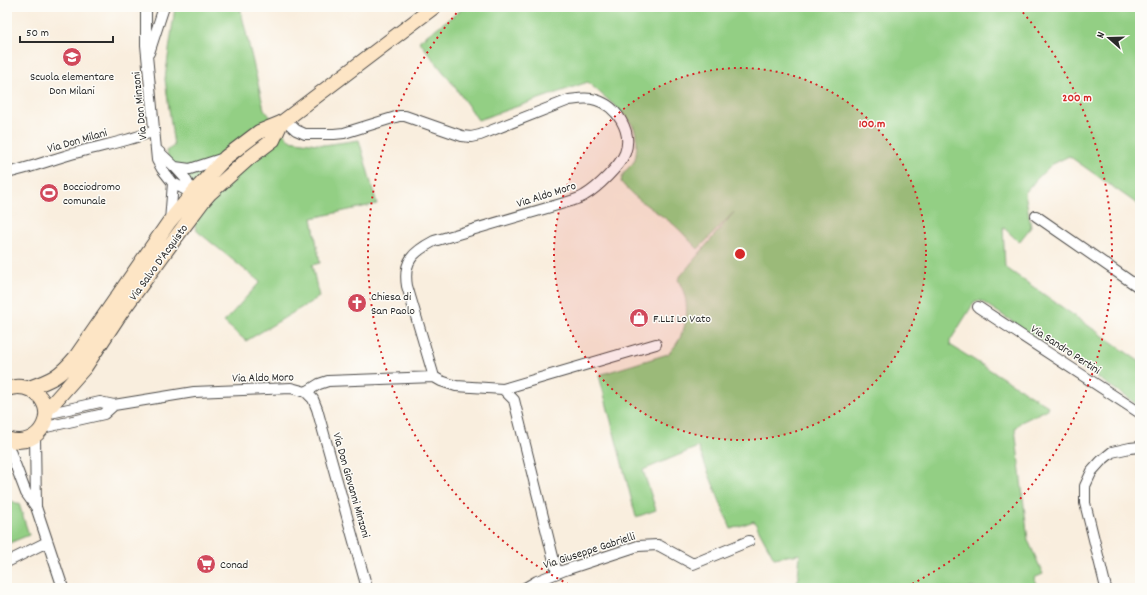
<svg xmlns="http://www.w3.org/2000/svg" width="1147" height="595" font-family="Dekko,sans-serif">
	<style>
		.green { fill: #93cf84; stroke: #5f7d58 }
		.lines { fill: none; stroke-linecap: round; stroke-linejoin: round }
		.street-casing { stroke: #4a4846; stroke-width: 12 }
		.secondary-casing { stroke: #4a4846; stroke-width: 16 }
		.street { stroke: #fff; stroke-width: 10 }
		.secondary { stroke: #fde5c5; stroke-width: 14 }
		.ring { fill: none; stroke: #d62828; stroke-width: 2; stroke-dasharray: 2 4 }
		.labels { text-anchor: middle; stroke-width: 3; stroke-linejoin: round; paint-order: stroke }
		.poi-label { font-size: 12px; fill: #2b2b2b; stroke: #fdfcf7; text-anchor: start }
		.street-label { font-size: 12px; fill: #2b2b2b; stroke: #fdfcf7 }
		.centre { fill: #d62828; stroke: #fdfcf7; stroke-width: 2 }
		.ring-label { font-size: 12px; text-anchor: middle; font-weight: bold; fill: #d62828; stroke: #fdfcf7; stroke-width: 3; stroke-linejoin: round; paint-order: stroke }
	</style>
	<rect width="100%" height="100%" fill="#fdfcf7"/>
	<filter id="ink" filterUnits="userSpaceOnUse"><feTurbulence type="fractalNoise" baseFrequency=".025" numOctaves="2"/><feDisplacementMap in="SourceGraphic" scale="8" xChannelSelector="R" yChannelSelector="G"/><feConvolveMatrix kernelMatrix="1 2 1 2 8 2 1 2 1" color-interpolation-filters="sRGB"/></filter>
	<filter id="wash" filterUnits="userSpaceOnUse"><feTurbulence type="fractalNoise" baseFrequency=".012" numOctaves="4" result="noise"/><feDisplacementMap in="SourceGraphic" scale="16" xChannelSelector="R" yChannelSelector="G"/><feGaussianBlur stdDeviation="0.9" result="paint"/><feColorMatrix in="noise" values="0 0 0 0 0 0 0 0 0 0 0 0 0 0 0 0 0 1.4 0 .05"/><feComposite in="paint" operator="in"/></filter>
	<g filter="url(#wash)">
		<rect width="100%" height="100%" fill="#f9eede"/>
		<path class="green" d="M175 7H240L264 109 289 140 324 145 359 140 377 204 312 218 320 263 312 265 319 297 246 341 224 322 260 282 197 231 166 151 174 146 165 79Z
			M465 7H1140V206L1069 156 1051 165 1035 181 1025 193 1031 227 1019 242 1003 227 1005 267 1140 362V407L1124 395 981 301H975L950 341V345L1048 406 1046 410 1021 422 1015 428 1028 540 1043 574 1034 578 1038 588H797L800 554 774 558 754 521 731 529 698 447 643 470 656 510 636 517 599 375 668 354C683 340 690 317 685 297 684 291 680 285 678 279L734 212 698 249C689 241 682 231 673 224 655 210 635 200 621 182 623 168 632 168 635 159 637 150 638 137 634 128 629 116 598 92 588 82L478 120 452 83 419 41Z
			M7 493 9 500 19 504 29 535 7 544Z"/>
	</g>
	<g filter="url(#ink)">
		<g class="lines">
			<g class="street-casing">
				<path id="street" d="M146 7V45L157 160 162 169 173 183 170 221
					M149 53 164 7
					M285 120 296 130 305 134H334L344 133 399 116H405L462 136 471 137 480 135 569 100C578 99 587 97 596 100 617 106 633 132 625 153 620 166 597 188 585 195 581 198 576 199 571 201L434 241C413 252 403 261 407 286L434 377
					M157 150 175 167 190 169 224 158
					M175 167 185 178 193 193
					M7 173C31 168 55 158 79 152 104 145 129 141 154 131
					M173 183 197 196
					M1036 216 1140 288
					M978 307 1140 413
					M503 389 514 400 557 573
					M306 392 313 399 317 409 367 588
					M46 414 100 402 114 405 194 392 291 388 306 392 319 384 328 381 434 377 441 381 456 386 503 389 656 344
					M42 428 104 414 114 405
					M35 436 36 507
					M7 443 26 493 36 507 63 588
					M7 562 47 542
					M537 581 544 588
					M525 588 537 581 565 570 638 546 658 545 693 564 749 541
					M1106 588 1085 503V486L1092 471 1101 461 1112 452 1130 448 1140 447"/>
			</g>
			<g class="secondary-casing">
				<path id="secondary" d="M29 388C51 380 59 377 75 358L169 222 193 193 226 157 259 132 281 123 434 7
					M7 389C15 386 23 386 31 390 62 407 41 451 7 439
					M46 411 85 367 120 314 173 241 203 201 210 193 248 159 273 140 281 123"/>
			</g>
			<use href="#street" class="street"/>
			<use href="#secondary" class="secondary"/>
		</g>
	</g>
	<circle cx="740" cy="254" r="186" fill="#d62828" fill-opacity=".12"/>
	<g class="ring">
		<circle cx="740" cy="254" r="186"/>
		<path d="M574 587A372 372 0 0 1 461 8M1019 8A372 372 0 0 1 906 587"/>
	</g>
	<defs>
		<g id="school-disc" transform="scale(1)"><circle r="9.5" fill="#d1495b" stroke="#fdfcf7"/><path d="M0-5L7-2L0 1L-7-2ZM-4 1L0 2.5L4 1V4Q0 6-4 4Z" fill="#fff"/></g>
		<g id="stadium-disc" transform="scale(1)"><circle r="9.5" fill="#d1495b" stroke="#fdfcf7"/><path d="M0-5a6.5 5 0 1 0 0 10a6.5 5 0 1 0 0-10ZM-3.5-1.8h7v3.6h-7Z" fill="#fff"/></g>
		<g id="church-disc" transform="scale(1)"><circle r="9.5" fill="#d1495b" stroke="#fdfcf7"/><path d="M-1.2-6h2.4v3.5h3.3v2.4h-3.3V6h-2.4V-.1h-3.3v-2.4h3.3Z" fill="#fff"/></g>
		<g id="shop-disc" transform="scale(1)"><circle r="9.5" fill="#d1495b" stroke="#fdfcf7"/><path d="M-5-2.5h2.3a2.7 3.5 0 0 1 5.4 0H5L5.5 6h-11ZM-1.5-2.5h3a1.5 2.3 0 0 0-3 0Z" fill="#fff"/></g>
		<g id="supermarket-disc" transform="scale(1)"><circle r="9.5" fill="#d1495b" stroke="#fdfcf7"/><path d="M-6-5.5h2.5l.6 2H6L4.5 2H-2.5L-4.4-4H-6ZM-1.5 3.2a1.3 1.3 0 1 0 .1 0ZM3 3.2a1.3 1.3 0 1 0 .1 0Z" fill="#fff"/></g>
	</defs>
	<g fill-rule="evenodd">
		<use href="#school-disc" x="72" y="57"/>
		<use href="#stadium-disc" x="49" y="193"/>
		<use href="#church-disc" x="357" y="303"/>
		<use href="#shop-disc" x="639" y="318"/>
		<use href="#supermarket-disc" x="206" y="564"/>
	</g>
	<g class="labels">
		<g class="poi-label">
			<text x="72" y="80" text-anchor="middle">Scuola elementare<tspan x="72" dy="14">Don Milani</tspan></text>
			<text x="63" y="190">Bocciodromo<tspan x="63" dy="14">comunale</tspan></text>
			<text x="371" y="300">Chiesa di<tspan x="371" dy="14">San Paolo</tspan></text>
			<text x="653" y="322">F.LLI Lo Vato</text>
			<text x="220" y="568">Conad</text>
		</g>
		<g class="street-label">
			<text transform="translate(139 106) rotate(-96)" y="4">Via Don Minzoni</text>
			<text transform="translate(77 140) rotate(-16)" y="4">Via Don Milani</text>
			<text transform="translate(546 194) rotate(-18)" y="4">Via Aldo Moro</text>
			<text transform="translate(158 262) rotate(-54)" y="4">Via Salvo D'Acquisto</text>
			<text transform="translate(1066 349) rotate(33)" y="4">Via Sandro Pertini</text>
			<text transform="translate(263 377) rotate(-1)" y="4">Via Aldo Moro</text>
			<text transform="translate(352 485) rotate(74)" y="4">Via Don Giovanni Minzoni</text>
			<text transform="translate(589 550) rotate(-18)" y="4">Via Giuseppe Gabrielli</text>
		</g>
	</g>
	<circle cx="740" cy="254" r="6" class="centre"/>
	<g class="ring-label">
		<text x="1077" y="101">200 m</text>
		<text x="872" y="127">100 m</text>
	</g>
	<rect width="1147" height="595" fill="none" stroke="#fdfcf7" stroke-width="24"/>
	<g transform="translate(1109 38) rotate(290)" stroke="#fdfcf7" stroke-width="3" paint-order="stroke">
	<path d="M0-3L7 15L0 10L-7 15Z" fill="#2b2b2b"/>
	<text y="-6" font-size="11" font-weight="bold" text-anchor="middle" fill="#2b2b2b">N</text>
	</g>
	<path d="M20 36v6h93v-6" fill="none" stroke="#2b2b2b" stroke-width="2"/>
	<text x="26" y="36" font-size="12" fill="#2b2b2b" stroke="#fdfcf7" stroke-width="3" paint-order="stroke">50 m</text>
</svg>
